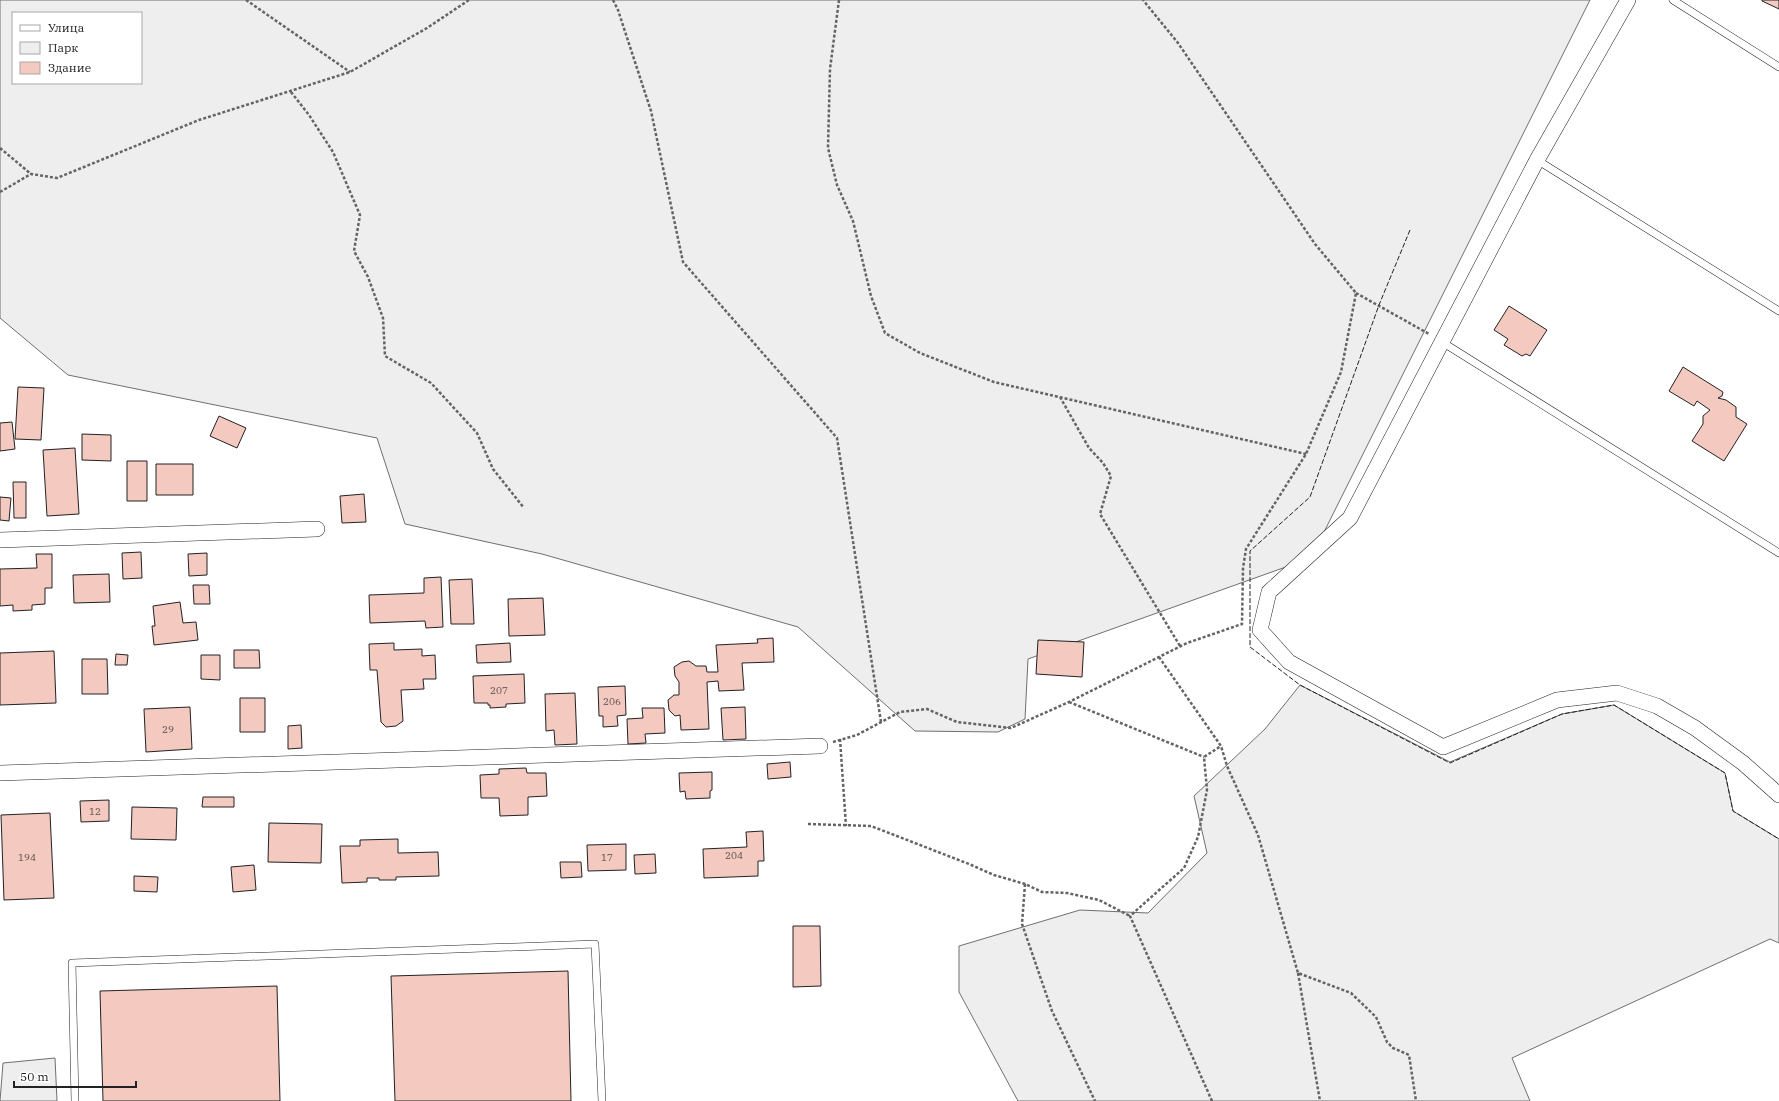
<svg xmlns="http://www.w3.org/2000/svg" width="1779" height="1101" font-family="'IBM Plex Serif',serif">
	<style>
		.green { fill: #eee; stroke: #6f6f6f; fill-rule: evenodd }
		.building { fill: #f3c9c0; stroke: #222 }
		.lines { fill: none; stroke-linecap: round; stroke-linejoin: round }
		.service-casing { stroke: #222; stroke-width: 8 }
		.minor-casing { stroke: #222; stroke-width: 16 }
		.path { stroke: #646464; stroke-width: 2.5; stroke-dasharray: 3 2; stroke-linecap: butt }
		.service { stroke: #fff; stroke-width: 7 }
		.minor { stroke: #fff; stroke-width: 15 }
		.fence { stroke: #222; stroke-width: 1; stroke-dasharray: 5 2; stroke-linecap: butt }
		.labels { text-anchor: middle; stroke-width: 3; stroke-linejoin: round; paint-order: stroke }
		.number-label { font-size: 10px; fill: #564c4a }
	</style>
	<rect width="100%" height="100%" fill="#fff"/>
	<path class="green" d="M0 0H1590L1311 558 1028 659 1025 719 998 732 915 731 798 627 542 554 405 524 377 438 68 375 0 318ZM13 13H141V83H13Z
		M1300 685 1450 762 1562 714 1614 705 1725 773 1733 811 1779 839V943L1770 939 1512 1058 1530 1101H1018L959 992V946L1080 910 1148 913 1207 853 1194 796 1265 729Z
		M55 1058 57 1101H0L3 1063Z"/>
	<path class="building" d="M1779 0V9L1762 1V0Z
		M1509 306 1547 330 1530 356 1526 354 1522 356 1504 345 1508 339 1494 330Z
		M1683 367 1723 392 1722 396 1718 398 1726 400 1736 407V417L1747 424 1724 461 1692 441 1703 424V416L1710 410 1697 401 1694 406 1669 391Z
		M18 387 44 388 41 440 15 439Z
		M219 416 246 428 237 448 210 436Z
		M12 422 15 449 0 451V423Z
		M82 434 111 435V461L82 460Z
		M75 448 79 514 47 516 43 450Z
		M127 461H147V501H127Z
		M156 464H193V495H156Z
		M13 482H26V518H14Z
		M364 494 366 522 342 523 340 496Z
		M0 497 11 498 9 521 0 520Z
		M141 552 142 578 123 579 122 553Z
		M207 553V575L189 576 188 554Z
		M36 554H52V588H45V604L32 605V610L13 611V605L0 606V569L37 568Z
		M109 574 110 602 74 603 73 575Z
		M441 577 443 627 426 628 425 621 370 623 369 595 424 593V578Z
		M472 579 474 624H451L449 580Z
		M193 585H209L210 604H194Z
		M543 598 545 635 509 636 508 599Z
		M180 602 183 623 196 622 198 640 154 645 152 626H155L153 606Z
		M773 638 774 662 742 663 744 690 719 691 718 681 707 682 709 729 681 730 680 715 675 716 669 710 668 700 674 695H679V682L675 676 674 667 682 662 689 661 696 666H706L707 672H718L716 645 758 643 757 639Z
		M1038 640 1084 642 1082 677 1036 674Z
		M394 643V650L422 649V656L435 655 436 679H423L424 689 401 690 403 721 396 726 386 727 381 722 377 670H370L369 644Z
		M510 643 511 662 477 663 476 645Z
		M234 650H259L260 668H234Z
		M54 651 56 703 0 705V653Z
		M116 654 128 655 127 665H115Z
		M201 655H220V680L201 679Z
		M82 659H107L108 694H82Z
		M524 674 525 703 506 704V707L490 708V705H488V703H474L473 676Z
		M625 686 626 715 617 716 618 726 603 727V716H599L598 687Z
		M575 693 577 744 555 745 554 730 546 731 545 694Z
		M240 698H265V732H240Z
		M190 707 192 749 146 752 144 709Z
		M745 707 746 739 723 740 721 708Z
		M642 708H664L665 733 645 734 646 743 628 744 627 719 643 718Z
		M301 725 302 748 288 749V726Z
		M790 762 791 777 768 779 767 764Z
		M526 768 527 773H546L547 796 528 797V815L500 816 499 798H481L480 775 499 774V769Z
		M712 772V790L710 791V798L686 799 685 791 680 792 679 773Z
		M203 797H234V807H202Z
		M109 800V821L81 822 80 801Z
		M132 807 177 808 176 840 131 839Z
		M50 813 54 898 4 900 1 815Z
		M269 823 322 824 321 863 268 862Z
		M763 831 764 861H758V876L704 878 703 849 747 847 746 832Z
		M398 839V853L438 852 439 876 396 877V880H379V878H367V882L342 883 340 846H360V840Z
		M626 844V870L588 871 587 845Z
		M655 854 656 873 635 874 634 855Z
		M560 862H581L582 877 561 878Z
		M254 865 256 890 233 892 231 867Z
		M134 876 158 877 157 892 134 891Z
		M793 926H820L821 986 793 987Z
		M568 971 571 1101H395L391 976Z
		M277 986 280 1101H103L100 991Z"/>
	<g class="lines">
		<g class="service-casing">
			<path id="service" d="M1673 0 1779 67
				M1537 160 1779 311
				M1442 342 1779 553
				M75 1101 72 963 595 944 602 1101"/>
		</g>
		<g class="minor-casing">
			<path id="minor" d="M1628 0 1537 160 1350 518 1269 592 1260 630 1289 662 1443 747 1557 700 1617 693 1657 706 1695 728 1743 763 1779 795
				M0 540 317 529
				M0 773 820 746"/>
		</g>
		<path class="path" d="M246 0 350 72
			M613 0 618 10 651 111 683 262 837 438 881 722
			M839 0 830 69 828 148 837 185 853 221 871 296 885 333 920 353 994 382 1306 454
			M291 92 309 115 333 152 360 215 354 251 368 277 383 318 385 356 431 383 477 433 493 469 524 508
			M0 148 31 174
			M0 192 31 174 57 178 199 120 350 72 427 28 469 0
			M1356 293 1429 334
			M1060 397 1089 448 1103 463 1111 476 1100 514 1180 646
			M1159 657 1221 746 1227 766 1258 835 1298 973 1351 993 1376 1017 1387 1042 1393 1048 1409 1055 1416 1101
			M1069 702 1204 757
			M840 739 846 826
			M833 742 857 735 900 712 927 709 957 722 1011 728 1069 702 1187 643 1242 624 1243 568 1246 549 1306 454 1341 372 1356 293 1315 244 1178 43 1143 0
			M808 824 871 826 969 864 994 875 1025 884 1042 892 1067 893 1099 900 1130 916
			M1025 884 1022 924 1052 1011 1095 1101
			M1298 973 1320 1101
			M1212 1101 1130 916 1184 868 1198 837 1207 790 1204 757 1221 746"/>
		<use href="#service" class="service"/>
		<use href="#minor" class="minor"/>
		<path class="fence" d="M1410 230 1379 305 1310 497 1250 551V647L1300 685 1450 763 1562 714 1614 705 1725 773 1733 811 1779 839"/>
	</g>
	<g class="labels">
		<g class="number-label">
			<text x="499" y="694">207</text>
			<text x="612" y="705">206</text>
			<text x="168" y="733">29</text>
			<text x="95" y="815">12</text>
			<text x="734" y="859">204</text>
			<text x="27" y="861">194</text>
			<text x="607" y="861">17</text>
		</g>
	</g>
	<rect x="12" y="12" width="130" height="72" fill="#ffffff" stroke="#a7a7a7"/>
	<rect x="20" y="25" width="20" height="6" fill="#ffffff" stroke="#a7a7a7"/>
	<text x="48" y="32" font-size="12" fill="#222222">Улица</text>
	<rect x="20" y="42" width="20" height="12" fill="#eeeeee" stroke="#a7a7a7"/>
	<text x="48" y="52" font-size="12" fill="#222222">Парк</text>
	<rect x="20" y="62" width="20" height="12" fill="#f3c9c0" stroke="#a7a7a7"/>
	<text x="48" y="72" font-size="12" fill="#222222">Здание</text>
	<path d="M14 1081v6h122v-6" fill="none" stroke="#222222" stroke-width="2"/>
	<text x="20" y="1081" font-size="12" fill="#222222" stroke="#ffffff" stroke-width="3" paint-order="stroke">50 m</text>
</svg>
